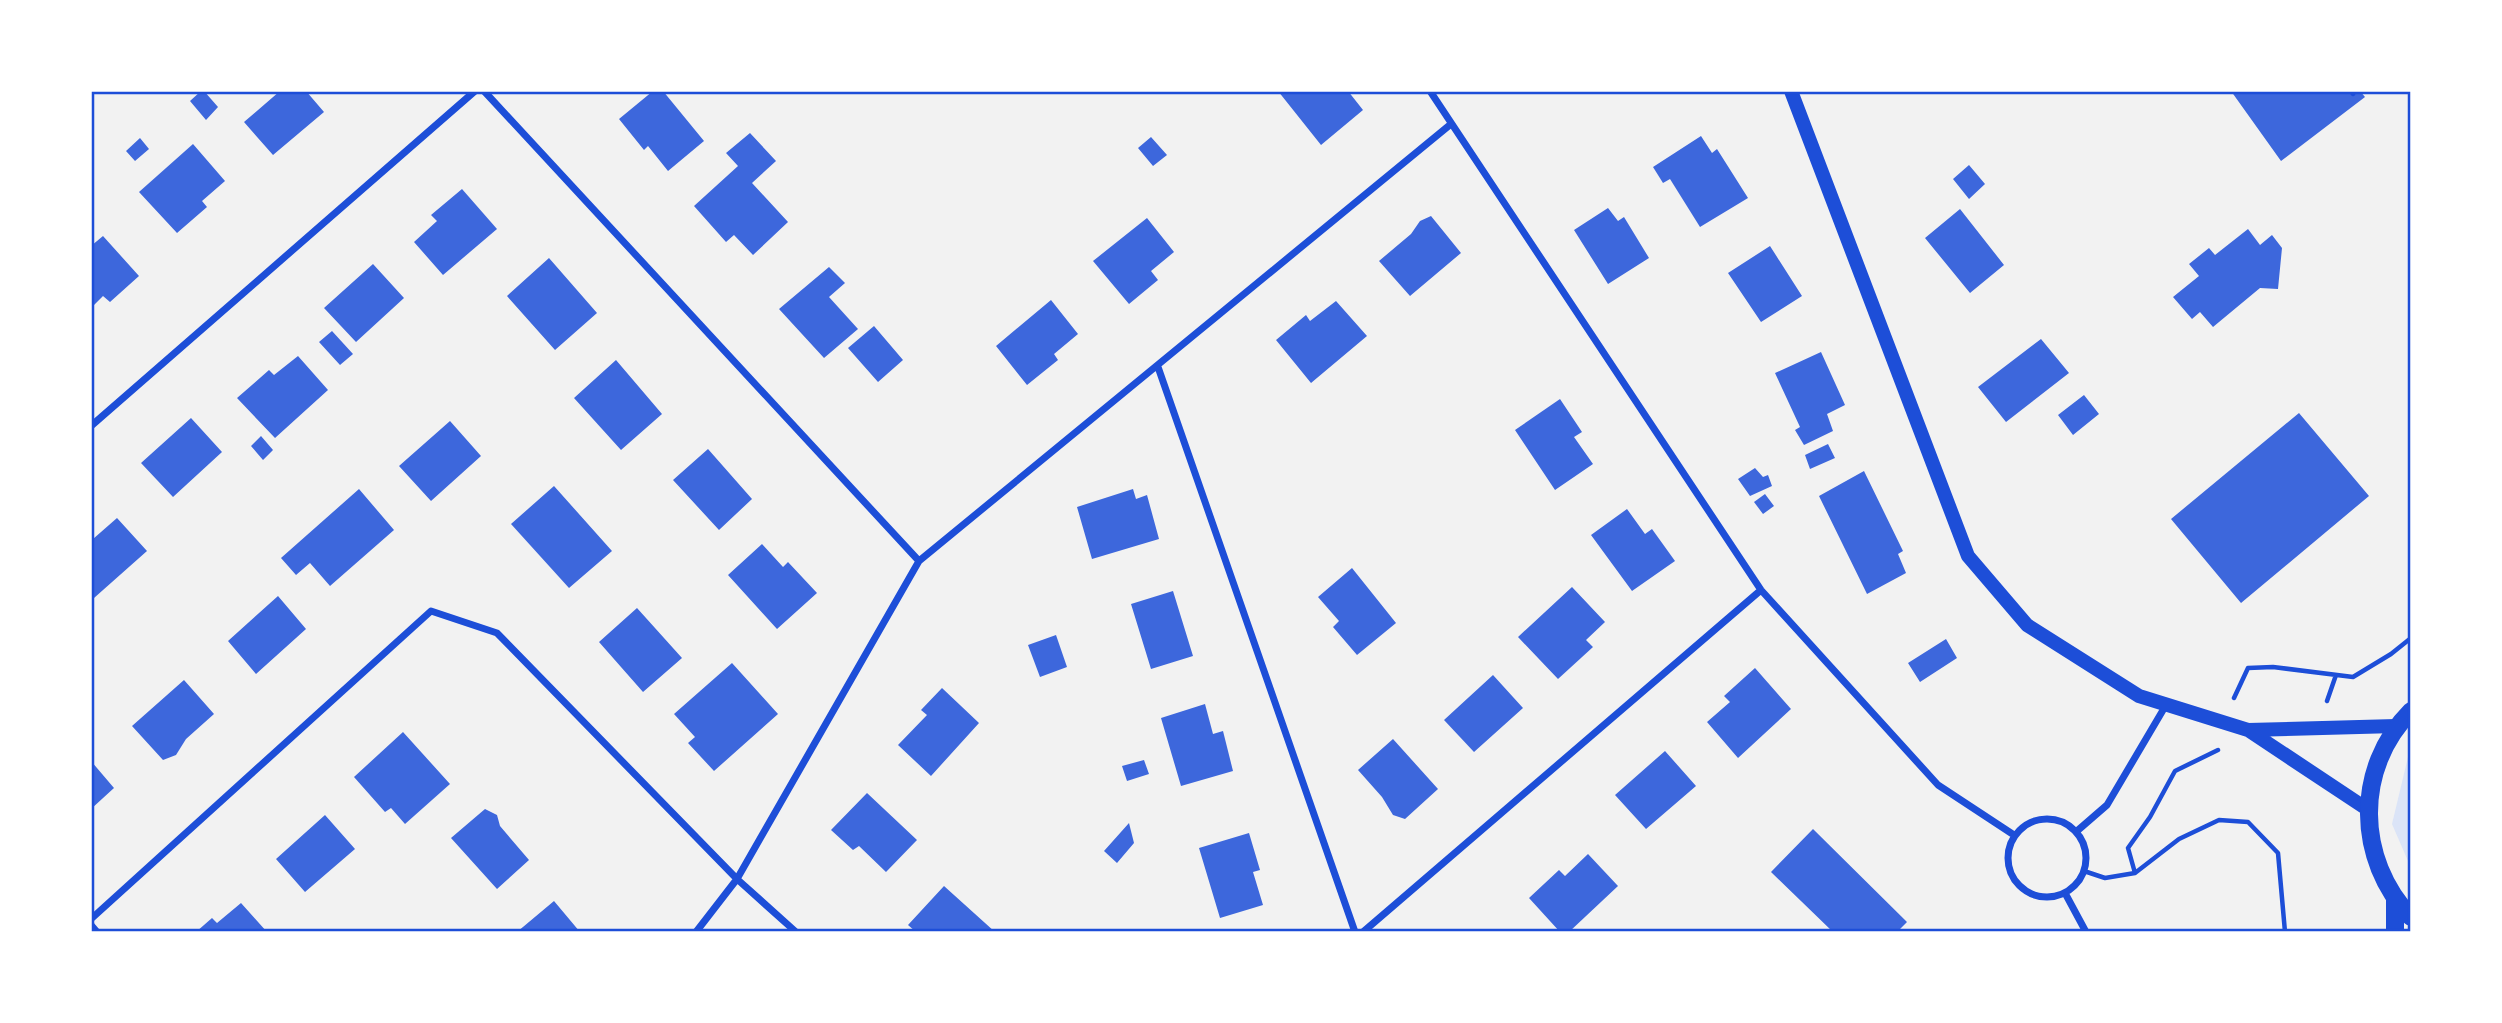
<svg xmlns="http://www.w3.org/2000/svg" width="2502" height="1023" font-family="Rubik,sans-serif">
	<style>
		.green { fill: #dbe4f7 }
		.building { fill: #3d67dc }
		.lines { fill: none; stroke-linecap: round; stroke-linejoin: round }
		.path { stroke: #1d4ed8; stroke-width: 4.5 }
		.minor { stroke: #1d4ed8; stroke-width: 7 }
		.secondary { stroke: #1d4ed8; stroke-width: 14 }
		.primary { stroke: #1d4ed8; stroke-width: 18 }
		.neatline { fill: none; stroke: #1d4ed8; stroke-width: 2.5 }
	</style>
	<rect width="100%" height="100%" fill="#f2f2f2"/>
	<path class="green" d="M2411 754V868L2392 824 2408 757Z"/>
	<path class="building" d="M201 91H204L218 107 206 120 190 101Z
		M280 91H306L324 112 273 155 244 122Z
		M653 91H663L704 141 668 171 648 146 644 150 619 119Z
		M1278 91H1348L1363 110 1321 145Z
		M2231 91H2360L2365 97 2281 161Z
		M750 133 776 161 752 183 788 222 753 255 734 235 726 242 694 206 738 166 726 153Z
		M1701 136 1712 153 1717 149 1748 198 1700 227 1670 179 1663 183 1653 167Z
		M1151 137 1167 155 1153 166 1138 148Z
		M140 138 149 149 135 161 126 151Z
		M193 144 225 181 202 201 207 207 177 233 139 192Z
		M1969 165 1985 184 1969 199 1953 179Z
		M462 189 497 229 443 275 414 242 437 221 431 215Z
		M1608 208 1618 221 1624 217 1649 258 1608 284 1574 230Z
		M1960 209 2004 265 1970 293 1925 238Z
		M1431 216 1461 253 1410 296 1379 261 1411 234 1420 221Z
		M1147 218 1174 252 1151 271 1158 280 1129 304 1093 261Z
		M2248 229 2260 245 2272 235 2282 248 2278 289 2260 288 2213 327 2200 312 2192 319 2173 297 2199 276 2189 264 2209 248 2215 255Z
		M103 236 139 276 110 302 103 296 91 308V246Z
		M1770 246 1802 296 1761 322 1728 273Z
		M549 258 597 313 555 350 507 296Z
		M373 264 404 298 356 342 324 308Z
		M829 267 845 283 829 297 858 329 824 358 779 309Z
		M1051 300 1078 334 1054 354 1058 360 1027 385 996 346Z
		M1336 301 1367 336 1311 383 1276 340 1306 315 1310 321Z
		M874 326 903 360 878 382 848 348Z
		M332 331 353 354 340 365 319 342Z
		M2041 339 2069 373 2006 422 1978 387Z
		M1821 352 1845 405 1827 414 1833 431 1804 445 1795 430 1800 427 1775 373Z
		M298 356 328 390 275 438 237 398 269 370 274 375Z
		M616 360 662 414 621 450 574 398Z
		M2084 395 2099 414 2073 435 2058 415Z
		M1560 399 1582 432 1574 437 1593 464 1555 490 1515 430Z
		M2299 413 2369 496 2241 603 2171 519Z
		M191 418 222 452 173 497 141 463Z
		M450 421 481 456 431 501 399 466Z
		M261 436 273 450 263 460 251 446Z
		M1828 444 1835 458 1810 469 1805 455Z
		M708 449 752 499 719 530 673 480Z
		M1755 468 1763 477 1768 475 1772 486 1750 496 1738 479Z
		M1864 471 1903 551 1898 554 1906 573 1867 594 1819 496Z
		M554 486 612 551 569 588 511 524Z
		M359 489 394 530 330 586 310 563 296 575 281 558Z
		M1133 489 1136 499 1147 495 1159 539 1092 559 1077 507Z
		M1765 494 1774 506 1763 514 1754 502Z
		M1627 509 1645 534 1652 529 1675 561 1632 591 1591 535Z
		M117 518 147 551 94 598 91 595V536L93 539Z
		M762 544 783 567 788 562 817 593 777 629 728 575Z
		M1352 568 1396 623 1357 655 1333 627 1339 621 1318 597Z
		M1572 587 1605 622 1586 640 1593 647 1558 679 1518 637Z
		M1173 591 1193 656 1151 669 1131 604Z
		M278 596 306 629 256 674 228 641Z
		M637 608 682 658 643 692 599 642Z
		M1056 635 1067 667 1040 677 1028 645Z
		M1946 639 1957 658 1920 682 1908 663Z
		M732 663 778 714 714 771 688 743 695 737 674 714Z
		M1755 668 1791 709 1738 758 1707 722 1730 702 1724 696Z
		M1493 675 1523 708 1474 752 1444 720Z
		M184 680 214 714 186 739 176 755 163 760 132 726Z
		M942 688 979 723 931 776 898 745 927 715 921 710Z
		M1205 704 1213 734 1223 731 1233 771 1181 786 1161 718Z
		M403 732 450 784 405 824 391 808 385 812 354 777Z
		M1393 739 1438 789 1405 819 1393 815 1382 797 1358 770Z
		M1665 751 1696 786 1646 829 1615 795Z
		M1144 760 1149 774 1127 781 1122 766Z
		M91 761 114 788 91 809Z
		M867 793 917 840 886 872 859 846 853 850 831 830Z
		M485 809 497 815 500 826 529 860 497 889 451 838Z
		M325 815 355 849 305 892 276 859Z
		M1129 823 1134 843 1117 863 1104 851Z
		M1813 829 1907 922 1897 932H1833L1771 872Z
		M1249 833 1260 870 1253 872 1263 905 1220 918 1199 848Z
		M1588 854 1618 886 1569 932H1560L1529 898 1559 870 1565 876Z
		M944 886 995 932H916L908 925Z
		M554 901 580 932H517Z
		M241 903 267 932H196L212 918 217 923Z"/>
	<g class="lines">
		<path class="path" d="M2351 91 2353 94
			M2234 698 2248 668 2273 667 2353 677 2391 654 2411 638
			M2327 701 2336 675
			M2084 871 2105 878 2135 873 2179 839 2219 820 2248 822 2278 853 2285 932
			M2135 873 2128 848 2150 817 2175 771 2218 750"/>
		<path class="minor" d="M484 91 919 561
			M1430 91 1761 590 1938 785 2014 835
			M1158 367 1355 932
			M91 426 475 91
			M2008 858a39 39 0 1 1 78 0a39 39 0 1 1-78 0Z
			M2077 831 2107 805 2166 705
			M2065 893 2086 932
			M91 919 431 611 497 633 737 879 796 932
			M91 925 97 932
			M696 932 737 879 919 561 1451 124
			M1363 932 1761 590"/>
		<path class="secondary" d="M1791 91 1968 556 2027 625 2139 696 2248 730 2367 809
			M2248 730 2396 726"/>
		<path class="primary" d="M2411 711C2354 768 2356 860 2411 917
			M2395 932V900"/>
	</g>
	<rect width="2502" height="1023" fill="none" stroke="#ffffff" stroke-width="186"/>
	<rect x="93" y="93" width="2316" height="837" class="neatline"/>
</svg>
